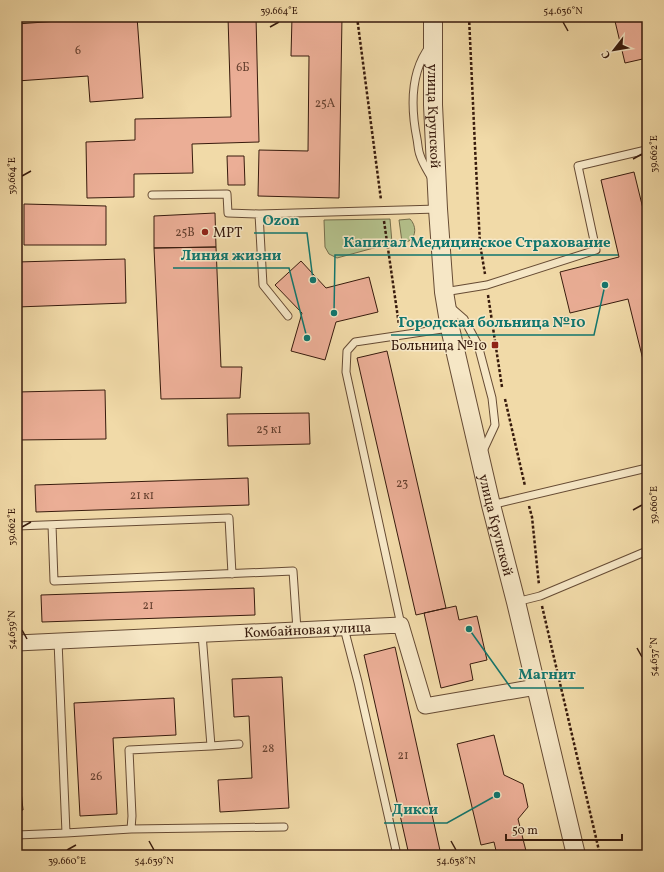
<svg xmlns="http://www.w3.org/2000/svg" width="664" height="872" font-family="Vollkorn,serif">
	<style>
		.green { fill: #b4c18c; stroke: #766e4c }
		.building { fill: #ebae96; stroke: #381b0d }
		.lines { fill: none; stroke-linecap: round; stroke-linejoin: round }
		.service-casing { stroke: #664b34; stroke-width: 9 }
		.minor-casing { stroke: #664b34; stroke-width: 17 }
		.tertiary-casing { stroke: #664b34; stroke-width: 20 }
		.path { stroke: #381b0d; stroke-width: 2.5; stroke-dasharray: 3 2; stroke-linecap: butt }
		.service { stroke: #f6e7c6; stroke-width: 7 }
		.minor { stroke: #f6e7c6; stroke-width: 15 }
		.tertiary { stroke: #f6e7c6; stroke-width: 18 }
		.ticks { fill: none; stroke: #381b0d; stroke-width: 1.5 }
		.poi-dot { fill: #8f2418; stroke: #f6e7c6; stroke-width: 1.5 }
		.labels { text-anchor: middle; stroke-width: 3; stroke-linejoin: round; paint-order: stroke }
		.number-label { font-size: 12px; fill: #65402f }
		.street-label { font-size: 14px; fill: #381b0d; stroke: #f6e7c6 }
		.poi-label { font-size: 14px; fill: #381b0d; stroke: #f6e7c6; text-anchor: start }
		.leader { fill: none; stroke: #0f766e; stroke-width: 1.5 }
		.callout-dot { fill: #0f766e; stroke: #f6e7c6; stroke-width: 1.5 }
		.callout-label { font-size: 15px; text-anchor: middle; font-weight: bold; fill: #0f766e; stroke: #f6e7c6; stroke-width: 3; stroke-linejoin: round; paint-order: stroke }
		.neatline { fill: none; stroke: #381b0d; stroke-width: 1.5 }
		.ticks-label { font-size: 10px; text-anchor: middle; fill: #381b0d }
	</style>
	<rect width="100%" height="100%" fill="#f1daa8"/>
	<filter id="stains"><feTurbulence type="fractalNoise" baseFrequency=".005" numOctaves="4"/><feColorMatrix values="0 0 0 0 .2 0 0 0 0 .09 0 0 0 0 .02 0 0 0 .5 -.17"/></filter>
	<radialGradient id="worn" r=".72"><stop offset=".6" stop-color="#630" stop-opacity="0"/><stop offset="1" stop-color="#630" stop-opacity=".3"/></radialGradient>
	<path class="green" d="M390 219 392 243 337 258 329 254 325 247 324 220Z
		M410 219C416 225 417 236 409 241 406 242 404 242 402 242L399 220Z"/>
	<path class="building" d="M112 17H137L143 98 90 102 88 76 17 81V24Z
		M228 17H256L259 142 192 144 193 173 134 174V197L87 198 86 142 135 140V119L231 117Z
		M292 17H342L339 198 258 196 259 150 308 151 309 56H291Z
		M614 17H647V58L625 63Z
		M227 156H244L245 185H228Z
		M634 172 647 225V376L628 299 570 313 560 272 619 257 601 180Z
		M24 204 106 206V245H24Z
		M215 213 216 247 154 248V216Z
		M216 247 221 367H242L240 398 161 399 154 248Z
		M125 259 126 303 17 307V262Z
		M301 261 326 288 369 277 378 312 336 322 325 360 291 351 302 313 275 285Z
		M387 351 446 608 416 615 357 358Z
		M105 390 106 439 17 440V392Z
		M309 413 310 444 228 446 227 414Z
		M647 416V428L644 417Z
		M248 478 249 505 36 512 35 485Z
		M254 588 255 615 42 622 41 595Z
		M456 606 459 620 477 616 487 660 470 664 473 680 441 688 424 613Z
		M395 647 441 855H409L364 655Z
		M282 677 289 808 220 812 218 780 252 778 249 716 234 717 232 679Z
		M174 698 176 735 113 738 117 814 80 816 74 703Z
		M494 735 504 775 523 784 528 807 518 819 527 855H512L511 854 505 855H497L494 842 481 845 457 744Z
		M17 753 23 810 17 811Z"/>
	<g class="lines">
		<g class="service-casing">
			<path id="service" d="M430 46C410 72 411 109 417 139 418 144 418 150 420 155 422 162 427 170 431 177
				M152 195 227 194 228 213 259 214 438 209
				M259 214 263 285 288 316
				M444 292 487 285 596 250 578 166 646 150 647 155
				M449 306 464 319 478 345 492 398 495 425 482 453
				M491 505 647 468
				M52 525 54 581 293 571 297 630
				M17 526 229 518 232 574
				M516 602 540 596 647 551
				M401 625 346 372 347 351 355 342 449 328
				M344 628 358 682 397 855
				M58 641 66 833 131 829 132 816 129 750 211 746 202 634
				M211 746 239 744
				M131 829 284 827
				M17 835 66 833"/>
		</g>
		<g class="minor-casing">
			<g id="minor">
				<path id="s1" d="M17 643 401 625 425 706 536 687"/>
			</g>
		</g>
		<g class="tertiary-casing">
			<g id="tertiary">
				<path id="s2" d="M433 17V105L438 209 444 292 450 328 491 505 516 602 576 855"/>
			</g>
		</g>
		<path class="path" d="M357 17 381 200
			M469 17 475 147 480 244 485 274
			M384 221 399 325
			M488 295 502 387
			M505 399 525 486
			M529 506 532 517 539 585
			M542 606 600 855"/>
		<use href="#service" class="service"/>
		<use href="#minor" class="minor"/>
		<use href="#tertiary" class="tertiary"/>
	</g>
	<path class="ticks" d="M563 22 568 31M270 27 279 22M633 159 642 154M22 176 31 171M633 510 642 505M22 527 31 522M22 630 27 639M637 648 642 657M149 841 154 850M451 841 456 850M67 850 76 845"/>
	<g class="poi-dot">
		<circle cx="205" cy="232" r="4"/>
		<rect x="491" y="341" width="8" height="8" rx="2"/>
	</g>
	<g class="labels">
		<g class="number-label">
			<text x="78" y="54">6</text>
			<text x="243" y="71">6Б</text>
			<text x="325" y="107">25А</text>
			<text x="185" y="236">25В</text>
			<text x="269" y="433">25 к1</text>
			<text x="402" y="487">23</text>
			<text x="142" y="499">21 к1</text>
			<text x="148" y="609">21</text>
			<text x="268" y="752">28</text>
			<text x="403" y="759">21</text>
			<text x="96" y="780">26</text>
		</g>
		<g class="street-label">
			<text dy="5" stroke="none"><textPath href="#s2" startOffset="99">улица Крупской</textPath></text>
			<text dy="5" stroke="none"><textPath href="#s2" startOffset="514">улица Крупской</textPath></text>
			<text dy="5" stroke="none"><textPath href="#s1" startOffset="291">Комбайновая улица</textPath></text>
		</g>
		<g class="poi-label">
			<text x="213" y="237">МРТ</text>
			<text x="487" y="350" text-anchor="end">Больница №10</text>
		</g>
	</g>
	<path class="leader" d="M313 280L307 233H254M334 313L335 255H618M307 338L289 268H173M605 285L594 335H391M469 629L511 688H584M497 795L447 823H384"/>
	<g class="callout-dot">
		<circle cx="313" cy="280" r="4"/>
		<circle cx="334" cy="313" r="4"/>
		<circle cx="307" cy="338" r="4"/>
		<circle cx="605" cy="285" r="4"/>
		<circle cx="469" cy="629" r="4"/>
		<circle cx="497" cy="795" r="4"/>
	</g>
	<g class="callout-label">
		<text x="281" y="225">Ozon</text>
		<text x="477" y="247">Капитал Медицинское Страхование</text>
		<text x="231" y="260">Линия жизни</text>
		<text x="492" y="327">Городская больница №10</text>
		<text x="547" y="679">Магнит</text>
		<text x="415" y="814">Дикси</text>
	</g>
	<rect width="664" height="872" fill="none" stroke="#f1daa8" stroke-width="44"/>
	<g transform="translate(614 50) rotate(239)" stroke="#f6e7c6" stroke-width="3" paint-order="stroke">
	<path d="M0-3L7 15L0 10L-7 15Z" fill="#381b0d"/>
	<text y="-6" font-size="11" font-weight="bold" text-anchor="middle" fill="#381b0d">С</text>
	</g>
	<path d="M506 834v6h116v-6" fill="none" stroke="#381b0d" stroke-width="2"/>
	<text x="512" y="834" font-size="12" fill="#381b0d" stroke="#f6e7c6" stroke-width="3" paint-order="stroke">50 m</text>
	<rect x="22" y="22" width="620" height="828" class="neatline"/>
	<g class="ticks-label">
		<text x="279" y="14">39.664°E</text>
		<text x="563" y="14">54.636°N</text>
		<text transform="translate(653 154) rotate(-90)" y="4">39.662°E</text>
		<text transform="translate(11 176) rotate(-90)" y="4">39.664°E</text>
		<text transform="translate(653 505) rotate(-90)" y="4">39.660°E</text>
		<text transform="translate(11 527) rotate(-90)" y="4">39.662°E</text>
		<text transform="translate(11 630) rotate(-90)" y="4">54.639°N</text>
		<text transform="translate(653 657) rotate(-90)" y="4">54.637°N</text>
		<text x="67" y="864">39.660°E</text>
		<text x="154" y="864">54.639°N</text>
		<text x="456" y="864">54.638°N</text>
	</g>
	<rect width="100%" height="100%" filter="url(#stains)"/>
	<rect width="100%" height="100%" fill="url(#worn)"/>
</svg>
